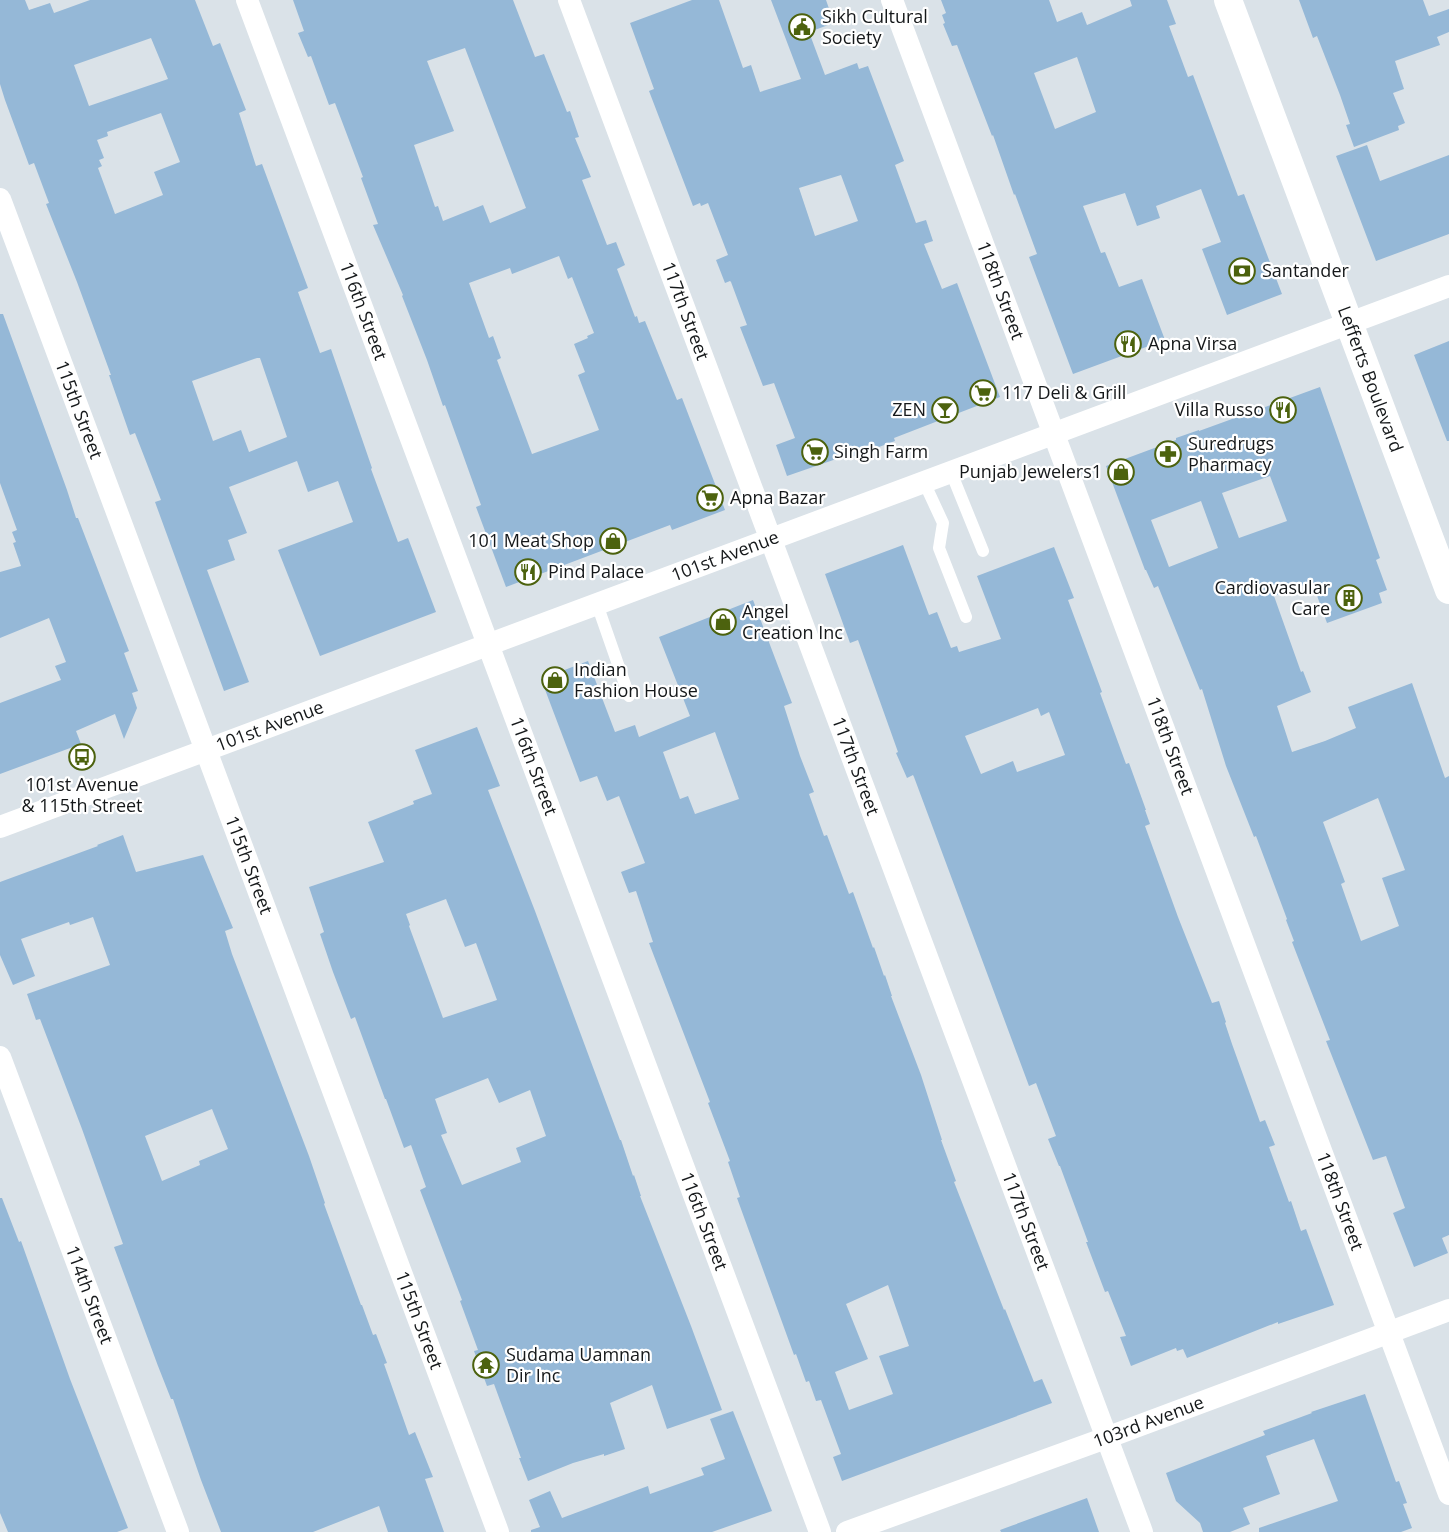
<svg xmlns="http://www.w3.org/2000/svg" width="1449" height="1532" font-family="'Open Sans',sans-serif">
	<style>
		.building { fill: #95b8d7; fill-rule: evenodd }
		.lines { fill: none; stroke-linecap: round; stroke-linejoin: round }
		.service { stroke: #fff; stroke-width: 12 }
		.minor { stroke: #fff; stroke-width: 22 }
		.tertiary { stroke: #fff; stroke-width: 28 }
		.labels { text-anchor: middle; stroke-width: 4.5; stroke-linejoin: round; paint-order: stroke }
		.poi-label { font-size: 18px; fill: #15181a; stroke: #fff; text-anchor: start }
		.street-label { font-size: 18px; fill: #15181a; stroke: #fff }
	</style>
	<rect width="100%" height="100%" fill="#dae2e8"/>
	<path class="building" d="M0 0H25L29 10 50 3 54 13 90 0H195L213 46 220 43 246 110 239 113 256 166 262 164 308 288 298 292 320 353 331 349 372 468 371 469 398 542 408 538 436 612 320 656 278 550 353 522 338 481 308 492 297 461 229 487 247 533 228 540 235 560 207 570 249 682 224 691 155 502 161 500 135 433 130 435 109 375H111L77 282 46 204 49 203 34 163 29 165 5 100 0 84ZM151 38 168 79 89 106 74 65ZM161 113 180 162 154 172 163 195 115 214 98 168 102 166 99 160 104 158 97 140 108 136 107 132ZM257 358H260L287 437 249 452 241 430 213 441 192 381Z
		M293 0H513L535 57 544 54 567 112 570 111 579 137 575 138 591 177 582 180 607 245 616 242 625 265 617 269 635 317 637 316 639 323 645 321 677 400 682 398 725 510 672 530 670 525 506 587 476 507 481 505 462 452 445 405 443 406 427 360 402 296 403 295 373 225 378 224 361 178 363 177 335 103 329 105 311 56 308 57 298 33 304 31ZM465 48 526 208 490 223 483 205 443 221 438 206 435 207 414 145 454 131 427 61ZM559 256 568 279 572 277 594 333 587 336 588 338 574 344 585 372 578 375 599 430 532 454 497 360 501 358 493 336 489 338 469 283 510 268 512 274Z
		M692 0H719L743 68 751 65 760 92 801 79 771 0H826L834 23 809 32 825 75 857 63 859 69 868 66 904 161 895 165 916 223 926 220 933 241 924 244 942 289 957 283 1000 397 894 438 895 441 844 460 842 457 787 476 776 445 795 438 774 383 763 386 740 327 747 325 731 282 730 281 725 283 716 260 728 255 708 203 701 206 700 203 693 206 649 91 654 89 630 23ZM841 175 858 221 815 236 799 188Z
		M941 0H1049L1057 22 1082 12 1087 25 1132 6 1130 0H1167L1176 24 1169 26 1188 77 1193 75 1238 196 1244 194 1282 294 1227 315 1202 249 1221 242 1201 189 1156 206 1160 218 1137 226 1125 193 1083 206 1101 253 1105 252 1119 287 1142 279 1165 340 1073 374 1029 257 1037 254 1015 194 1014 195 993 135 992 136 957 45 952 46 943 24 945 23 942 15 946 13ZM1077 57 1096 112 1055 129 1034 73Z
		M1299 0H1423L1429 16 1449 9V32L1437 37 1440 45 1395 61 1404 89 1393 93 1405 123 1398 126 1399 130 1354 147 1346 125 1350 124 1340 95 1317 36 1313 38Z
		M1367 145 1380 181 1449 155V234L1376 261 1336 156Z
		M0 314H3L67 490 76 518H78L129 651 124 653 138 691 132 693 137 708 124 739 115 714 76 731 81 744 0 774V703L61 680 55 666 66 662 49 618 0 638V572L21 566 13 543 16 542 12 532 17 530 0 483Z
		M1449 341V441H1447L1414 355Z
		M1320 387 1380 558 1376 560 1387 590 1379 593 1382 603 1327 623 1312 582 1274 596 1301 672 1303 671 1311 692 1277 706 1292 752 1325 741 1356 728 1348 707 1412 683 1445 778 1449 776V1235L1442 1238 1448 1253 1414 1267 1393 1213 1405 1208 1386 1156 1373 1160 1326 1041 1330 1040 1292 942 1294 941 1286 920 1287 919 1256 836 1254 837 1226 766 1202 689 1200 690 1158 586 1154 588 1146 570H1145L1106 466 1176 440V438L1199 430V431ZM1270 476 1287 521 1239 538 1222 493ZM1201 501 1218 548 1169 567 1151 520ZM1378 798 1405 870 1382 878 1399 926 1361 941 1341 884 1345 882 1323 822Z
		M903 545 929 615 937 612 951 648 957 646 959 652 1001 639 977 576 1054 547 1074 598 1068 600 1102 692 1100 693 1126 764 1129 763 1146 810H1145L1150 824 1145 826 1178 917 1212 1003 1219 1001 1226 1022 1225 1023 1232 1044 1260 1122 1265 1120 1275 1145 1269 1147 1289 1202 1291 1201 1301 1231 1306 1229 1334 1305 1278 1324V1322L1187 1358 1183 1349 1177 1351 1176 1348 1131 1366 1120 1337 1126 1336 1108 1291 1105 1292 1086 1242H1088L1060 1166H1059L1048 1139 1056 1136 1036 1083 1029 1086 914 777 913 775 907 778 896 753 898 752 858 640 850 643 825 574ZM1038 708 1041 716 1049 712 1065 755 1017 772 1013 761 981 774 965 736Z
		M753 600 792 703 784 706 800 756 814 792 809 794 824 836 827 835 849 894 853 892 873 948 874 947 884 976 885 975 892 996H891L921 1075 942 1140H941L956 1181 954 1182 1004 1310 1005 1309 1034 1382 1042 1379 1052 1403 842 1481 833 1457 841 1454 821 1400 816 1401 809 1381 806 1382 796 1354 794 1355 737 1198 740 1197 728 1162 730 1161 708 1103 710 1102 649 943 653 942 636 891 629 893 621 872 645 863 619 796 607 801 597 776 580 782 541 679 588 661 615 732 635 725 639 737 690 716 659 637ZM715 732 739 799 695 814 688 796 680 799 663 752ZM888 1285 909 1346 879 1356 893 1394 849 1410 835 1372 868 1359 846 1304Z
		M477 727 500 786 488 790 535 911 620 1140H621L633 1176 634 1175 641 1196H640L691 1326 722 1410 667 1429 652 1385 610 1403 625 1449 604 1456V1454L573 1463 528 1481 519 1458H521L494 1384 487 1386 474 1351 478 1350 460 1301 462 1300 420 1190 426 1187 411 1145 404 1148 386 1099H385L355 1017 351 1019 333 972 320 934 324 932 309 887 384 862 368 822 414 804 413 801 432 794 415 750ZM446 899 465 947 476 943 497 1000 443 1018 409 926 410 925 406 914ZM488 1078 499 1103 530 1090 546 1136 516 1148 521 1162 462 1185 441 1135 447 1133 435 1099Z
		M123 835 136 872 203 855 233 928 225 931 232 954 309 1156 325 1203 324 1204 361 1305H362L373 1335 376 1334 387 1363 384 1364 409 1435 415 1432 433 1477 425 1479 444 1532H388L379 1506 313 1532H221L201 1480 173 1399H171L158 1366 114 1247 123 1244 82 1129 40 1019 36 1020 27 994 110 965 93 917 70 925 69 922 21 939 35 976 13 985 0 955V882L98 846 97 845ZM212 1109 228 1149 199 1161 200 1165 162 1181 145 1136Z
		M0 1198H2L19 1242 21 1241 70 1379 128 1528 117 1532H8L0 1513Z
		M1365 1394 1396 1482 1399 1481 1407 1503 1403 1504 1412 1528 1401 1532H1259V1528L1338 1501 1314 1439 1266 1456 1280 1494 1243 1508 1250 1524 1230 1532H1203L1200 1523 1176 1501 1166 1473 1265 1435 1263 1431 1312 1413 1311 1412Z
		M733 1411 772 1511 712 1532H531V1530L540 1527 529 1500 550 1491 562 1518 648 1486 650 1494 704 1475 701 1468 725 1459 710 1419Z
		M1087 1498 1099 1532H1001L1000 1530Z"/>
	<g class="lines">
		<path class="service" d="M951 472 983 551
			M924 482 943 523 939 548 966 617
			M597 604 629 696"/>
		<g class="minor">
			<path id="s1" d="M247 0 820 1532"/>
			<path id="s2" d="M569 0 1142 1532"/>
			<path id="s3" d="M892 0 1449 1494"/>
			<path id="s4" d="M0 199 498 1532"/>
			<path id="s5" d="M0 827 1449 286"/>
			<path id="s6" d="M0 1057 178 1532"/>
			<path id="s7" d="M847 1532 1106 1438 1449 1310"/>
		</g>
		<path class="tertiary" id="s8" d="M1228 0 1449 590"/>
	</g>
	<defs>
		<g id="civic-ring" transform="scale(1.35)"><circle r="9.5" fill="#fff" stroke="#4c620e" stroke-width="1.5"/><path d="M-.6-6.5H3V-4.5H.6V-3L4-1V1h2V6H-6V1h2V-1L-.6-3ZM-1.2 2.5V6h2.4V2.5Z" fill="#4c620e"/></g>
		<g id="bank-ring" transform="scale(1.35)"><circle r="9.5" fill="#fff" stroke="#4c620e" stroke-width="1.5"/><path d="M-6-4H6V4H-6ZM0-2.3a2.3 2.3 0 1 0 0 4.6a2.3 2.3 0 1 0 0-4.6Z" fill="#4c620e"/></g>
		<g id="restaurant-ring" transform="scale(1.35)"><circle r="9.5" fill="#fff" stroke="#4c620e" stroke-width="1.5"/><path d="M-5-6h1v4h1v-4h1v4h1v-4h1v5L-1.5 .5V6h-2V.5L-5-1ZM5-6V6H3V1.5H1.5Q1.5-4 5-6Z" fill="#4c620e"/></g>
		<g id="supermarket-ring" transform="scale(1.35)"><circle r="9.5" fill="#fff" stroke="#4c620e" stroke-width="1.5"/><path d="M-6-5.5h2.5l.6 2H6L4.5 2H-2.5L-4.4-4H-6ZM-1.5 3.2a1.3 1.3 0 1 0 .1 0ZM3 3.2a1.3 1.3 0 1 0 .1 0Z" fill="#4c620e"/></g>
		<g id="bar-ring" transform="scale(1.35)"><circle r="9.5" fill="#fff" stroke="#4c620e" stroke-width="1.5"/><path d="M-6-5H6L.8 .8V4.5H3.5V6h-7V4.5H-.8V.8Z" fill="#4c620e"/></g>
		<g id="pharmacy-ring" transform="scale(1.35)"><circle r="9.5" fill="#fff" stroke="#4c620e" stroke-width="1.5"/><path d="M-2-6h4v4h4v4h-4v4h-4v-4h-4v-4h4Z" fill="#4c620e"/></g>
		<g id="shop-ring" transform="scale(1.35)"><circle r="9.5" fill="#fff" stroke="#4c620e" stroke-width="1.5"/><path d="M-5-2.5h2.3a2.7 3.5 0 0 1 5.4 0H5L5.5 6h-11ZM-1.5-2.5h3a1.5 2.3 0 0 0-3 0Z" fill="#4c620e"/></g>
		<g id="building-ring" transform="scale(1.35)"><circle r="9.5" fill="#fff" stroke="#4c620e" stroke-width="1.5"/><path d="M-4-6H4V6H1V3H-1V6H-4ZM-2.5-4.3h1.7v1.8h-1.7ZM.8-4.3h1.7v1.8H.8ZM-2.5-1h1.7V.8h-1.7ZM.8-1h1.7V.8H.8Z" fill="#4c620e"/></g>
		<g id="bus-ring" transform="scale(1.35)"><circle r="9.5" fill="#fff" stroke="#4c620e" stroke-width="1.5"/><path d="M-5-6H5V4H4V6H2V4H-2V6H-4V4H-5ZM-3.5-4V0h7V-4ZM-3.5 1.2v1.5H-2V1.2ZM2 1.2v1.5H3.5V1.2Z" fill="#4c620e"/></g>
		<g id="temple-ring" transform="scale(1.35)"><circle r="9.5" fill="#fff" stroke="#4c620e" stroke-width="1.5"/><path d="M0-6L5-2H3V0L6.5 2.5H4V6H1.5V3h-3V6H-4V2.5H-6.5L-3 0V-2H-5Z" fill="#4c620e"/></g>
	</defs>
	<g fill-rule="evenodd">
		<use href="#civic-ring" x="802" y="27"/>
		<use href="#bank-ring" x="1242" y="271"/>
		<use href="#restaurant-ring" x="1128" y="344"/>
		<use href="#supermarket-ring" x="983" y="393"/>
		<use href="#bar-ring" x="945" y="410"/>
		<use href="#restaurant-ring" x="1283" y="410"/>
		<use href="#supermarket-ring" x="815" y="452"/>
		<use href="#pharmacy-ring" x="1168" y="454"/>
		<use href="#shop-ring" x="1121" y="472"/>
		<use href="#supermarket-ring" x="710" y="498"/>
		<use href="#shop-ring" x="613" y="541"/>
		<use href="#restaurant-ring" x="528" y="572"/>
		<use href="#building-ring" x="1349" y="598"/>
		<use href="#shop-ring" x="723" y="622"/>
		<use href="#shop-ring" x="555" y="680"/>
		<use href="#bus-ring" x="82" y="757"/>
		<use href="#temple-ring" x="486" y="1365"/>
	</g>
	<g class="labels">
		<g class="poi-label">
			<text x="822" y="23">Sikh Cultural<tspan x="822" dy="21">Society</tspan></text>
			<text x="1262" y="277">Santander</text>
			<text x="1148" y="350">Apna Virsa</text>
			<text x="1002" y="399">117 Deli &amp; Grill</text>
			<text x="926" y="416" text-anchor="end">ZEN</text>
			<text x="1264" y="416" text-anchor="end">Villa Russo</text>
			<text x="1188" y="450">Suredrugs<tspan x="1188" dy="21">Pharmacy</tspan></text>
			<text x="834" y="458">Singh Farm</text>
			<text x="1102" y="478" text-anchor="end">Punjab Jewelers1</text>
			<text x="730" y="504">Apna Bazar</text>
			<text x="594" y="547" text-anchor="end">101 Meat Shop</text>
			<text x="548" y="578">Pind Palace</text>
			<text x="1330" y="594" text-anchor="end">Cardiovasular<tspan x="1330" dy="21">Care</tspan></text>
			<text x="742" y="618">Angel<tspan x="742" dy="21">Creation Inc</tspan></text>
			<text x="574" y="676">Indian<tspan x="574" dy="21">Fashion House</tspan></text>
			<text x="82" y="791" text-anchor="middle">101st Avenue<tspan x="82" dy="21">&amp; 115th Street</tspan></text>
			<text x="506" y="1361">Sudama Uamnan<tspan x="506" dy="21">Dir Inc</tspan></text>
		</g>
		<g class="street-label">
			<text dy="6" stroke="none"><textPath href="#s3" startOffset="310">118th Street</textPath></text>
			<text dy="6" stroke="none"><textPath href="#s1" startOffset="332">116th Street</textPath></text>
			<text dy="6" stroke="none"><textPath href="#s2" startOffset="332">117th Street</textPath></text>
			<text dy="6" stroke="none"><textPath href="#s8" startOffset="405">Lefferts Boulevard</textPath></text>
			<text dy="6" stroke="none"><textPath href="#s4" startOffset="225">115th Street</textPath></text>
			<text dy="6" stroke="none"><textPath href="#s5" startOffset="774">101st Avenue</textPath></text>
			<text dy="6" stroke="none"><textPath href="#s5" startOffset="288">101st Avenue</textPath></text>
			<text dy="6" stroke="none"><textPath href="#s3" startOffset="796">118th Street</textPath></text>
			<text dy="6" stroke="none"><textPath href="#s1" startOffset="818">116th Street</textPath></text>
			<text dy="6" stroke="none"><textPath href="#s2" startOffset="818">117th Street</textPath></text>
			<text dy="6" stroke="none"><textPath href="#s4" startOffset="711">115th Street</textPath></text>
			<text dy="6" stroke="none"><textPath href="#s3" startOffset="1282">118th Street</textPath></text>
			<text dy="6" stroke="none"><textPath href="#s1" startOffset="1304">116th Street</textPath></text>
			<text dy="6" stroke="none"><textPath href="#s2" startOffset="1304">117th Street</textPath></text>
			<text dy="6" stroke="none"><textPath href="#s6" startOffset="254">114th Street</textPath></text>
			<text dy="6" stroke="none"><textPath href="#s4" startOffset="1197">115th Street</textPath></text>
			<text dy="6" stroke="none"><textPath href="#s7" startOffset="321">103rd Avenue</textPath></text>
		</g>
	</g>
</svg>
